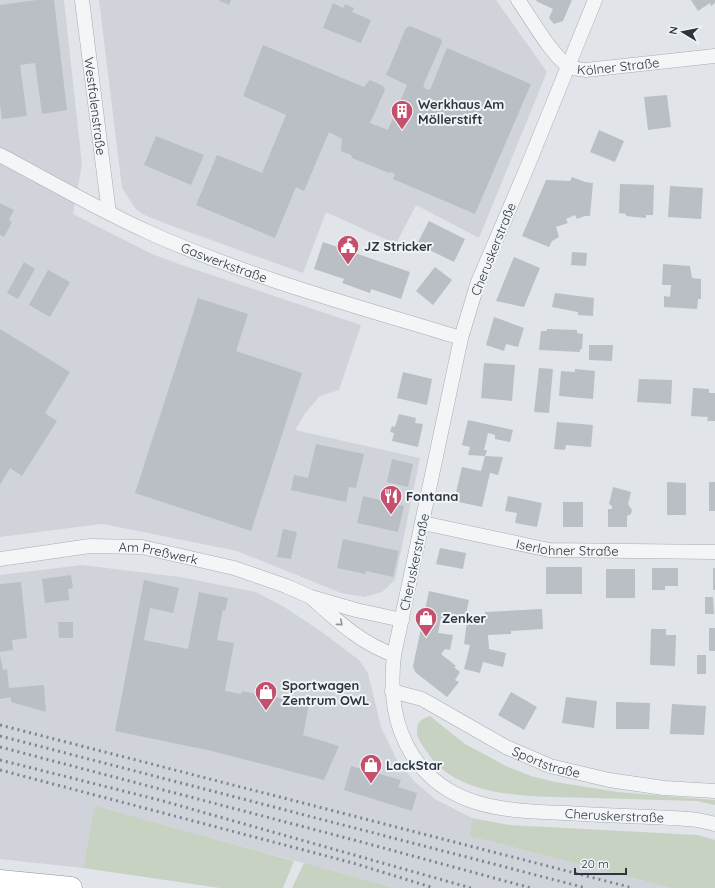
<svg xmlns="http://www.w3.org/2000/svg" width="715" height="888" font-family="Quicksand,sans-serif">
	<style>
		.built { fill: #d0d4da }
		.green { fill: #c8d2c3 }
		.building { fill: #b9bfc5 }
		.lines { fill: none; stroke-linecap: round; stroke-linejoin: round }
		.street-casing { stroke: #a7acb3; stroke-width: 15 }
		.highway-casing { stroke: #8a949e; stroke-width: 23 }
		.street { stroke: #f4f5f7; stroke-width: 14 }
		.highway { stroke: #fff; stroke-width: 22 }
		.rail { stroke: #7c8691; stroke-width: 3; stroke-dasharray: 2 4; stroke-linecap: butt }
		.oneway { stroke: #90949b }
		.labels { text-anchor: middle; stroke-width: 4; stroke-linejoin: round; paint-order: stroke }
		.street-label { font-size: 13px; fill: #2b343f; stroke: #f1f4f6 }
		.poi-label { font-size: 13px; font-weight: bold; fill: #2b343f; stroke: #f1f4f6; text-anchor: start }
	</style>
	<rect width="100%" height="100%" fill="#e1e5e9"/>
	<path class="built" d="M0 0H64L82 165 73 214 152 254 179 264 361 325 339 390 320 396 306 412 295 430 420 458 395 580 382 592 364 597 341 593 237 551 108 525 101 524 0 537Z
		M99 0H496L547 72 479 238 416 205 396 244 326 212 303 273 172 226 142 214 135 208 122 188Z
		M82 565 180 577 256 592 286 608 322 632 359 660 368 673 381 727 397 760 414 781 435 799 472 818 469 836 671 888H395L96 807 83 868 0 859V575Z"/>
	<path class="green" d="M430 716 465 744 508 767 531 776 555 782 618 792 715 800V805L697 801C662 800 628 799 593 798 541 796 459 802 427 752 423 746 416 737 417 730 417 721 423 718 430 716Z
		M95 806 294 861 283 888H220L83 868Z
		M472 818 509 825 698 835 715 840V888H671L469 836Z
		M304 863 395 888H292Z"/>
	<path class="building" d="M37 0H54L67 110 42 114 35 63 20 65 27 116 2 119 0 105V5Z
		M218 0H231L229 5Z
		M537 0H572L563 21 554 24 549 18 553 9 536 1Z
		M691 0H715V3L711 6 710 3 698 11Z
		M333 3 343 8 345 4 354 8 352 12 371 20 361 43 323 28Z
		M410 26 441 39 442 42 423 86 426 89 430 90 447 48 531 84 475 214 393 179 395 174 391 172 389 173 352 158 351 155 341 151 342 139 329 132 304 191 296 187 275 238 196 205 217 155 262 173 286 115 243 96 263 45 364 87 370 80 383 86 385 90 370 123 388 130 407 85 386 75 406 28Z
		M667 95 671 127 648 130 644 97Z
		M599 130 624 141 615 162 590 152Z
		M156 136 204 155 191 185 144 165Z
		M572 177 585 182 593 183 590 216H585L577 219 575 215 566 219 568 223 556 227 559 237 552 241 549 247 522 236 546 180 570 181Z
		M620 184 654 185 653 215H646V218L635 217 626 216V214L619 213Z
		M670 186 703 188 701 219 668 217Z
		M0 203 14 210 9 220 12 222 4 237 0 235Z
		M429 221 465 239 454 262 417 244Z
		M323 242 410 272 401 299 371 289 370 293 342 283 344 279 314 269Z
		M572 252 587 253 586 266 571 265Z
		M514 257 540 268 524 307 496 301Z
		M24 262 35 269 18 299 7 293Z
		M663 264 690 266 692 278 701 279V299H698L697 309 664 307V296L670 297 671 285H662Z
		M435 267 452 280 433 305 416 291Z
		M48 270 70 282 50 317 29 305Z
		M555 293 594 298 593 316 578 315V312L552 307Z
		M198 298 248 314 236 351 302 373 251 531 135 493Z
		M494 317 524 328 518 347 506 344 504 351 486 345Z
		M0 329 70 372 45 413 57 421 22 476 10 468 0 485Z
		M547 329 577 330V333L583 334 582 349H580V352L539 350 541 331H547Z
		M589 345H613L612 361 589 360Z
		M484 363 515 365 512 401 481 398Z
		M539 368 553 369 549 413 534 412Z
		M575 369 595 371 593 399 559 396 561 371 575 372Z
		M403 372 432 379 427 405 397 398Z
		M639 379 672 380 671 404 637 402Z
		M693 388 709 389V393H715V421H707L708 417 691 416Z
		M399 414 416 418 415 423 423 424 418 447 392 441 394 433 390 432 392 426 395 427Z
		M468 420 513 430 510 442 495 439V435L488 433 484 450H487L485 456 468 455 470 447 462 445Z
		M557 422 593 425 591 447 566 445 565 450 554 449Z
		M316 444 364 454 356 488 349 487 346 502 291 490 294 475 308 478Z
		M485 456 503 457 498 475 490 473 482 507 454 501 462 467 481 471Z
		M392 459 413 464 408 487 387 482Z
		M667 482 686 483V515H667Z
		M709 482H715V511H709Z
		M613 487 631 492 628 504 632 510 631 514 627 516V527H608V509H612V506L609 504Z
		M363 496 404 506 398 532 357 523Z
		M508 496 542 503 537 527 515 523 517 513 505 511Z
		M563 502H583V527H563Z
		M283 529 297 532 291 559 277 557Z
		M343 539 399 551 393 577 366 571 365 574 337 568Z
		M440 548 466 553 463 569 436 564Z
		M546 567H582V594H546Z
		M652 568H678V586H665V590H652Z
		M713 568H715V590H713Z
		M606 569H635V598H606Z
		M71 575 73 588 68 589 69 600 45 603 42 579Z
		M144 580 179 588 173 613 150 608 144 640 188 649 199 592 228 598 225 611 223 610 217 640 234 643 225 691 241 694 242 691 309 704 303 735 339 746 324 780 212 751 115 731Z
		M21 582 27 638 12 640 13 650 0 652V584Z
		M429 591 469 600 464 624 441 618 438 633 453 635 450 650 445 649 441 654 456 666 454 667 460 672 455 680 459 682 447 697 415 672 413 666Z
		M705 597H713L714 614H705Z
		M542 609 543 629 511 631V634L488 635 489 649 506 653 503 667 483 662 480 673 464 669 470 645 464 644 467 621 485 624V612Z
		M58 622H73V638H59Z
		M709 628H715V651H709Z
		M651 629H666V635H676L675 666 650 665Z
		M0 655 3 670 7 669 9 688 44 685 46 712 11 702V697L0 699Z
		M697 655H706V674H697Z
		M511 692 537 707 524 730 498 715Z
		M566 697 597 701 594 728 562 723Z
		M616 702 650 703 649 729H616Z
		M672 704 706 706 704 735 670 734Z
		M351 766 401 780 398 787 417 793 412 811 344 790Z"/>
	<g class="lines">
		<g class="street-casing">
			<g id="street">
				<path id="s1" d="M82 0 109 213"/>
				<path id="s2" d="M518 0C531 18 550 53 568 66 573 69 580 69 586 70L715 56"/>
				<path id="s3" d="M595 0 526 170 478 282 461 338 394 655C390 691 393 725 413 756 449 810 509 811 567 813 596 815 624 816 652 817 673 818 695 818 715 824"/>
				<path id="s4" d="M0 155C49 181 97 209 148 232 248 277 356 306 461 338"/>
				<path id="s5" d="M423 523 549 550 715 552"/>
				<path id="s6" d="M0 559 90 546 142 547 234 568 286 586 311 597 356 610 402 620"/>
				<path d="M314 600C340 623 361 643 394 655"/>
				<path id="s7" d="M392 691 422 699 506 747 550 766 609 780 664 788 715 791"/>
			</g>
		</g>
		<g class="highway-casing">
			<path id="highway" d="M0 881 71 888"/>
		</g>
		<use href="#street" class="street"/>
		<use href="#highway" class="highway"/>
		<path class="rail" d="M0 725 633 888
			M0 736 586 888
			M0 747 354 840 531 888
			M0 760 163 801 471 888
			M0 770 353 863 434 888"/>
	</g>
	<defs><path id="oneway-chevron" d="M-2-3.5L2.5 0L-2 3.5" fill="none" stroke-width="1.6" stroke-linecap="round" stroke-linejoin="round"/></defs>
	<use class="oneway" href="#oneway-chevron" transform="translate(340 623) rotate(41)"/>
	<defs>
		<g id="building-pin" transform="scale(1.15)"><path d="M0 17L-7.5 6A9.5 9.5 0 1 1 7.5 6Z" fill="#c4506d" stroke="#f1f4f6"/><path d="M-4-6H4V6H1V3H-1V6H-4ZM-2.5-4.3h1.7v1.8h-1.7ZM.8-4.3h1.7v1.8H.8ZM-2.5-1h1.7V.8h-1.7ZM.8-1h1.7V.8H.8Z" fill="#fff"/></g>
		<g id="civic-pin" transform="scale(1.15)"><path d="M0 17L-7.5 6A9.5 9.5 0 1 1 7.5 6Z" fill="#c4506d" stroke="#f1f4f6"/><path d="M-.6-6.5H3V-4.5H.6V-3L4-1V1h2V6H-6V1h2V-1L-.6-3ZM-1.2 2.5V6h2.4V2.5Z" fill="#fff"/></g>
		<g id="restaurant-pin" transform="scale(1.15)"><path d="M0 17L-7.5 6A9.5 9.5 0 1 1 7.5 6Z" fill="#c4506d" stroke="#f1f4f6"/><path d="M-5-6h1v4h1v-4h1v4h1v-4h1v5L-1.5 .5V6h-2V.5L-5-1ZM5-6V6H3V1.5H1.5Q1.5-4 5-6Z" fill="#fff"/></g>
		<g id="shop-pin" transform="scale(1.15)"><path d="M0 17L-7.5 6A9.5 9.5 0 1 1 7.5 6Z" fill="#c4506d" stroke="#f1f4f6"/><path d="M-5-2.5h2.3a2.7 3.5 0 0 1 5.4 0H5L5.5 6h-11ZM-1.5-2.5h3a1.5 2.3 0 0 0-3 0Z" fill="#fff"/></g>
	</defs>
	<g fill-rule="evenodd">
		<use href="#building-pin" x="402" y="111"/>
		<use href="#civic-pin" x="348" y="246"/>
		<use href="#restaurant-pin" x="391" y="496"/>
		<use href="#shop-pin" x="426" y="618"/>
		<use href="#shop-pin" x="266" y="692"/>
		<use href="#shop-pin" x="371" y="765"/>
	</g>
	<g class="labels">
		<g class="street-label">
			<text dy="5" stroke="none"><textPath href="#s2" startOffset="134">Kölner Straße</textPath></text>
			<text dy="5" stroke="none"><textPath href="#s1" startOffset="107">Westfalenstraße</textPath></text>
			<text transform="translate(493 249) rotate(-68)" y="5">Cheruskerstraße</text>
			<text dy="5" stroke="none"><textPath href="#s4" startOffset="249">Gaswerkstraße</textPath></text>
			<text dy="5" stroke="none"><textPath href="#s5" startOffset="147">Iserlohner Straße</textPath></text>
			<text dy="5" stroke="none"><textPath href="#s6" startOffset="160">Am Preßwerk</textPath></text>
			<text transform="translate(414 562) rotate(-78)" y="5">Cheruskerstraße</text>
			<text dy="5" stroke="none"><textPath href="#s7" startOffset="171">Sportstraße</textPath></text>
			<text dy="5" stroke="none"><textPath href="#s3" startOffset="1012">Cheruskerstraße</textPath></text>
		</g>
		<g class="poi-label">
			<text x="418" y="109">Werkhaus Am<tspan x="418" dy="15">Möllerstift</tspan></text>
			<text x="364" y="251">JZ Stricker</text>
			<text x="406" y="501">Fontana</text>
			<text x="442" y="623">Zenker</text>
			<text x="282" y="690">Sportwagen<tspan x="282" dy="15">Zentrum OWL</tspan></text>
			<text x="386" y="770">LackStar</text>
		</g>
	</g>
	<g transform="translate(683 32) rotate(280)" stroke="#f1f4f6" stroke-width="3" paint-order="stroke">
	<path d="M0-3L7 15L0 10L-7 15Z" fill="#2b343f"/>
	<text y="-6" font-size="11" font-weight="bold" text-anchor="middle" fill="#2b343f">N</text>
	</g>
	<path d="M575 868v6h51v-6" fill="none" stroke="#2b343f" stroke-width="2"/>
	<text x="581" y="868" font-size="12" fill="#2b343f" stroke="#f1f4f6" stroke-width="3" paint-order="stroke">20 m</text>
</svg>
